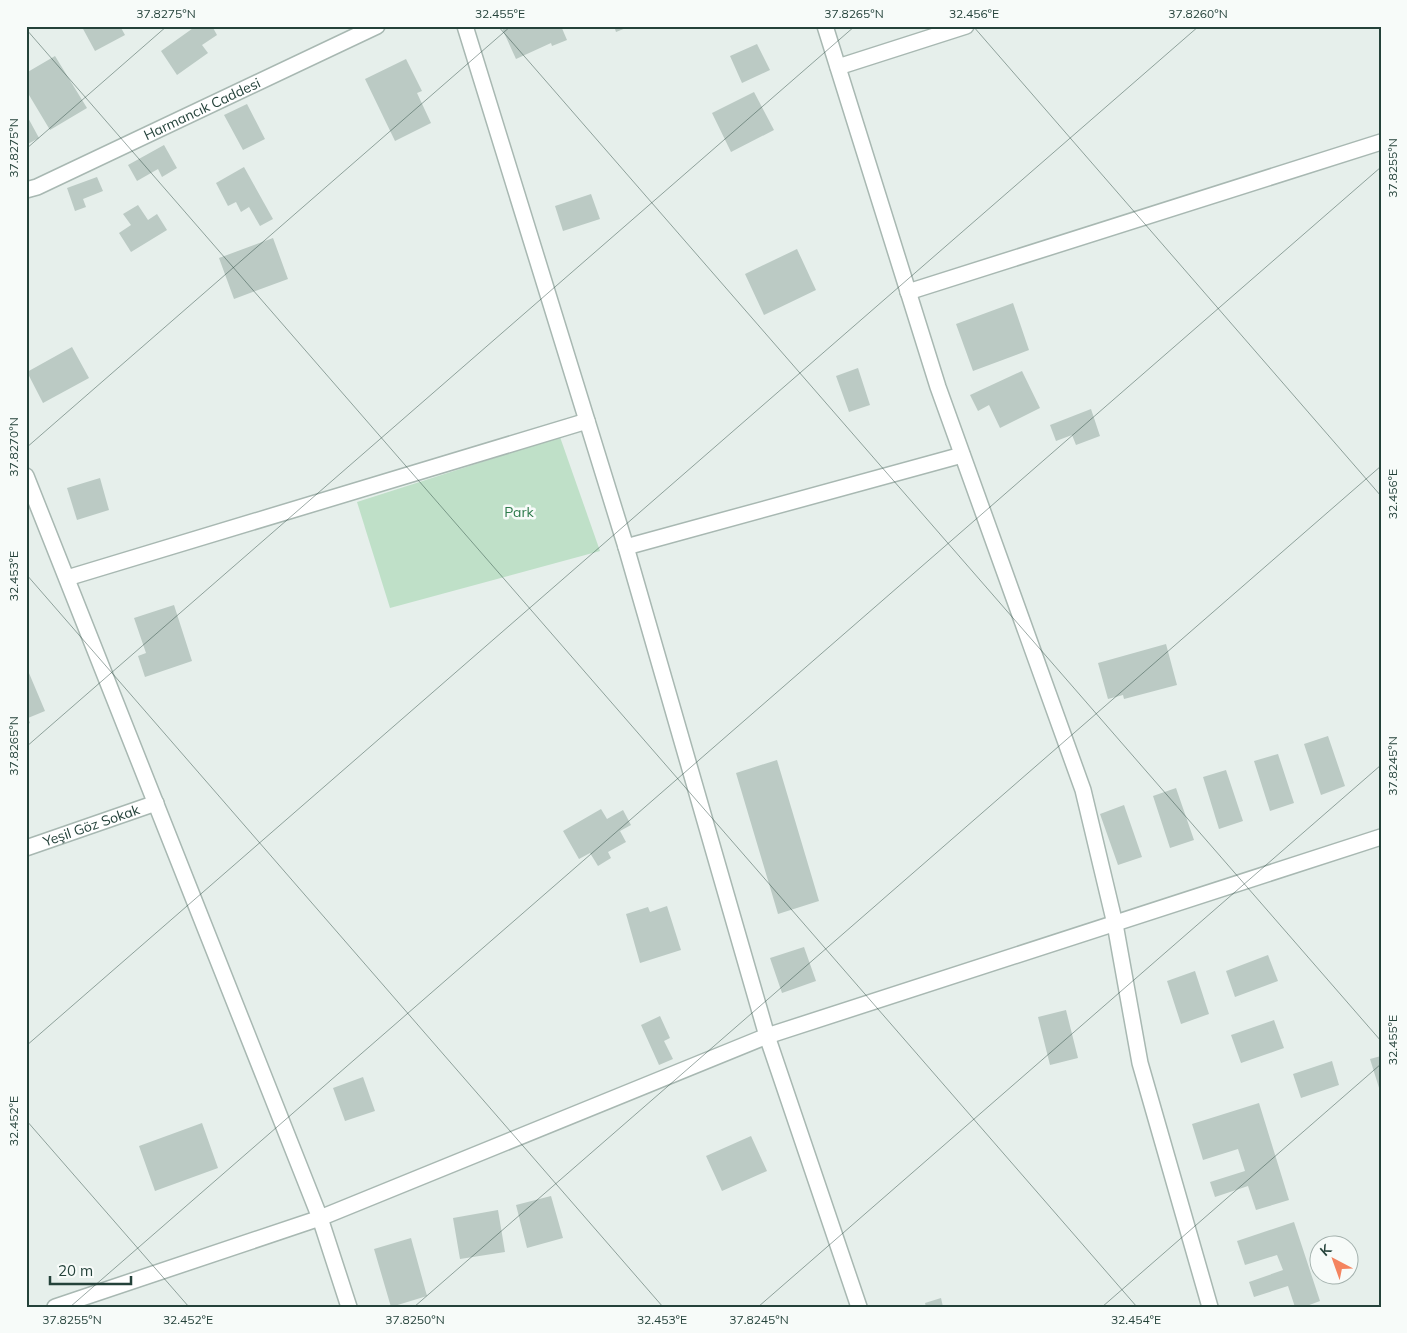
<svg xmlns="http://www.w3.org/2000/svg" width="1407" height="1333" font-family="Mulish,sans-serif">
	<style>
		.green { fill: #bfe0c8 }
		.building { fill: #bbcac4 }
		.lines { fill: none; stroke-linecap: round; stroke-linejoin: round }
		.minor-casing { stroke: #a8b8b2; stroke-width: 18 }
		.tertiary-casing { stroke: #a8b8b2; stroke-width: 18 }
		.minor { stroke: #fff; stroke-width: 15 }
		.tertiary { stroke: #fff; stroke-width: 15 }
		.ticks { fill: none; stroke: #24423a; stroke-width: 1; stroke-opacity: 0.45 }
		.labels { text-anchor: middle; stroke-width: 5; stroke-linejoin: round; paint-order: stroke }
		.street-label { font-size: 14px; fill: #24423a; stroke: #f7fbf9 }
		.park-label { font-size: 14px; fill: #2d7a4b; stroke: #f7fbf9 }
		.neatline { fill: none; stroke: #24423a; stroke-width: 2 }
		.ticks-label { font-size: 12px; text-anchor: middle; fill: #24423a }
	</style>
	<rect width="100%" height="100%" fill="#e6efeb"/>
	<path class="green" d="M560 437 600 551 390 608 357 502Z"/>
	<path class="building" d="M84 26H120L125 35 95 51 82 27Z
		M196 26H212L217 35 202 45 208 53 177 75 161 51Z
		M501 26H561L567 40 552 46 551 43 516 59Z
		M614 26H631L616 32Z
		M757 44 770 70 742 83 730 56Z
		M55 56 87 108 50 130 26 90V73Z
		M406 59 422 91 417 93 431 123 395 141 365 79Z
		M754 92 774 130 731 152 712 113Z
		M247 104 265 139 243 150 224 115Z
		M26 114 39 138 26 145Z
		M164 145 177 168 162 177 158 169 137 181 128 165Z
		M244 167 273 219 260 226 249 207 241 212 236 202 228 206 216 183Z
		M97 177 103 191 83 199 86 207 75 211 67 188Z
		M591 194 600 219 563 231 555 206Z
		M138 205 148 220 157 214 167 230 131 252 119 233 131 225 123 214Z
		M273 238 288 279 234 299 219 258Z
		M797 249 816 290 764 315 745 274Z
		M1013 303 1029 350 973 371 956 324Z
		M72 347 89 378 43 403 27 372Z
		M858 368 870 405 849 412 836 376Z
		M1022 371 1040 408 1000 428 989 405 978 411 970 395Z
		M1091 409 1100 436 1076 445 1072 435 1056 441 1050 425Z
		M100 478 109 510 77 520 67 488Z
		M174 605 192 661 145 677 138 656 146 653 134 618Z
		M1166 644 1177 685 1124 699 1123 695 1108 699 1098 663Z
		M26 666 45 711 28 718 30 723 26 725Z
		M1328 736 1345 786 1321 795 1304 744Z
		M1278 754 1294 803 1270 811 1254 761Z
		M777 760 819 901 778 914 736 773Z
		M1226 770 1243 821 1219 829 1203 777Z
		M1176 788 1194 840 1170 848 1153 796Z
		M1124 805 1142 857 1118 865 1100 814Z
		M601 809 607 819 623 810 631 825 620 831 626 842 608 852 611 858 598 866 590 853 579 859 563 831Z
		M667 906 681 950 640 963 626 914 648 907 650 912Z
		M804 947 816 981 782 993 770 958Z
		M1268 955 1278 981 1235 997 1226 971Z
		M1195 971 1209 1014 1181 1024 1167 981Z
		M1066 1010 1078 1058 1050 1065 1038 1017Z
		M660 1016 670 1038 664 1041 673 1059 659 1065 641 1025Z
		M1274 1020 1284 1048 1241 1063 1231 1035Z
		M1381 1056V1091H1380L1370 1059Z
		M1332 1061 1339 1085 1301 1098 1293 1074Z
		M363 1077 375 1111 345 1121 333 1088Z
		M1259 1103 1289 1200 1256 1210 1248 1186 1215 1197 1210 1182 1245 1171 1238 1149 1203 1160 1192 1124Z
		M202 1123 218 1168 155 1191 139 1146Z
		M751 1136 767 1171 722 1191 706 1156Z
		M551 1196 563 1238 527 1248 516 1205Z
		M498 1210 505 1252 460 1259 453 1218Z
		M1294 1222 1320 1301 1304 1307H1295L1288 1286 1254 1297 1249 1282 1283 1270 1277 1255 1245 1265 1237 1241Z
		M411 1238 427 1296 391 1307 374 1249Z
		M941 1298 943 1307H926L925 1303Z"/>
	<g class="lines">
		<g class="minor-casing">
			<g id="minor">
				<path d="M465 26 626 547 767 1036 859 1307"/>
				<path d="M838 67 966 26"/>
				<path d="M908 292 1381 142"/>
				<path d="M26 476 320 1218 349 1307"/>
				<path d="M626 547 962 455"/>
				<path d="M67 578 587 421"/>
				<path id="s1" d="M26 848 156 803"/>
				<path d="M55 1307 320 1218 767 1036 1381 837"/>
			</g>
		</g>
		<g class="tertiary-casing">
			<g id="tertiary">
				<path d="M825 26 938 387 1083 790 1115 924 1140 1063 1210 1307"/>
				<path id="s2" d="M26 190 37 187 377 26"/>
			</g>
		</g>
		<use href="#minor" class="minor"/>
		<use href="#tertiary" class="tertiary"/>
	</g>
	<path class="ticks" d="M498 26 1381 1041M973 26 1381 496M26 29 1137 1307M26 149 167 26M26 448 511 26M26 574 663 1307M26 747 855 26M26 1046 1199 26M26 1120 189 1307M70 1307 1381 167M414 1307 1381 466M758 1307 1381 765M1102 1307 1381 1064"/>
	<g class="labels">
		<g class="street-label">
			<text dy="5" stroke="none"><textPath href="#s2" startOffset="194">Harmancık Caddesi</textPath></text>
			<text dy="5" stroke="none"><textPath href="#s1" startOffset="69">Yeşil Göz Sokak</textPath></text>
		</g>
		<g class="park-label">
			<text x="519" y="517">Park</text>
		</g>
	</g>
	<rect width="1407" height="1333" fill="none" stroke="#f7fbf9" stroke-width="55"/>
	<g transform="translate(1334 1260) rotate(319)"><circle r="24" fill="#f7fbf9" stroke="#a3b1ad"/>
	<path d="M0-4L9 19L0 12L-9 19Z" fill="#f4845f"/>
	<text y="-8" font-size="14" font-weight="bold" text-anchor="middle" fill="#24423a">K</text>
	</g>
	<path d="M50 1276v8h81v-8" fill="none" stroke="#24423a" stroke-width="2.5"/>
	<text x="58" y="1276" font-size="15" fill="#24423a" stroke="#f7fbf9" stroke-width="4" paint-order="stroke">20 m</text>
	<rect x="28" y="28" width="1352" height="1278" class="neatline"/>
	<g class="ticks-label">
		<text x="166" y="18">37.8275°N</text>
		<text x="500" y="18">32.455°E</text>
		<text x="854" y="18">37.8265°N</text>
		<text x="974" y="18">32.456°E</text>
		<text x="1198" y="18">37.8260°N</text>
		<text transform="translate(14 148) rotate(-90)" y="4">37.8275°N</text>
		<text transform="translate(1393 168) rotate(-90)" y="4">37.8255°N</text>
		<text transform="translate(14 447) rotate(-90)" y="4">37.8270°N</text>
		<text transform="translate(1393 494) rotate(-90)" y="4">32.456°E</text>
		<text transform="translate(14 576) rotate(-90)" y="4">32.453°E</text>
		<text transform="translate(14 746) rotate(-90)" y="4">37.8265°N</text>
		<text transform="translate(1393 766) rotate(-90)" y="4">37.8245°N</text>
		<text transform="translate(1393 1040) rotate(-90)" y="4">32.455°E</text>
		<text transform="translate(14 1121) rotate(-90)" y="4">32.452°E</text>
		<text x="72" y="1324">37.8255°N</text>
		<text x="188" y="1324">32.452°E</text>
		<text x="415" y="1324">37.8250°N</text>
		<text x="662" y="1324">32.453°E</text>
		<text x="759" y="1324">37.8245°N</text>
		<text x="1136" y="1324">32.454°E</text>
	</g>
</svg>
